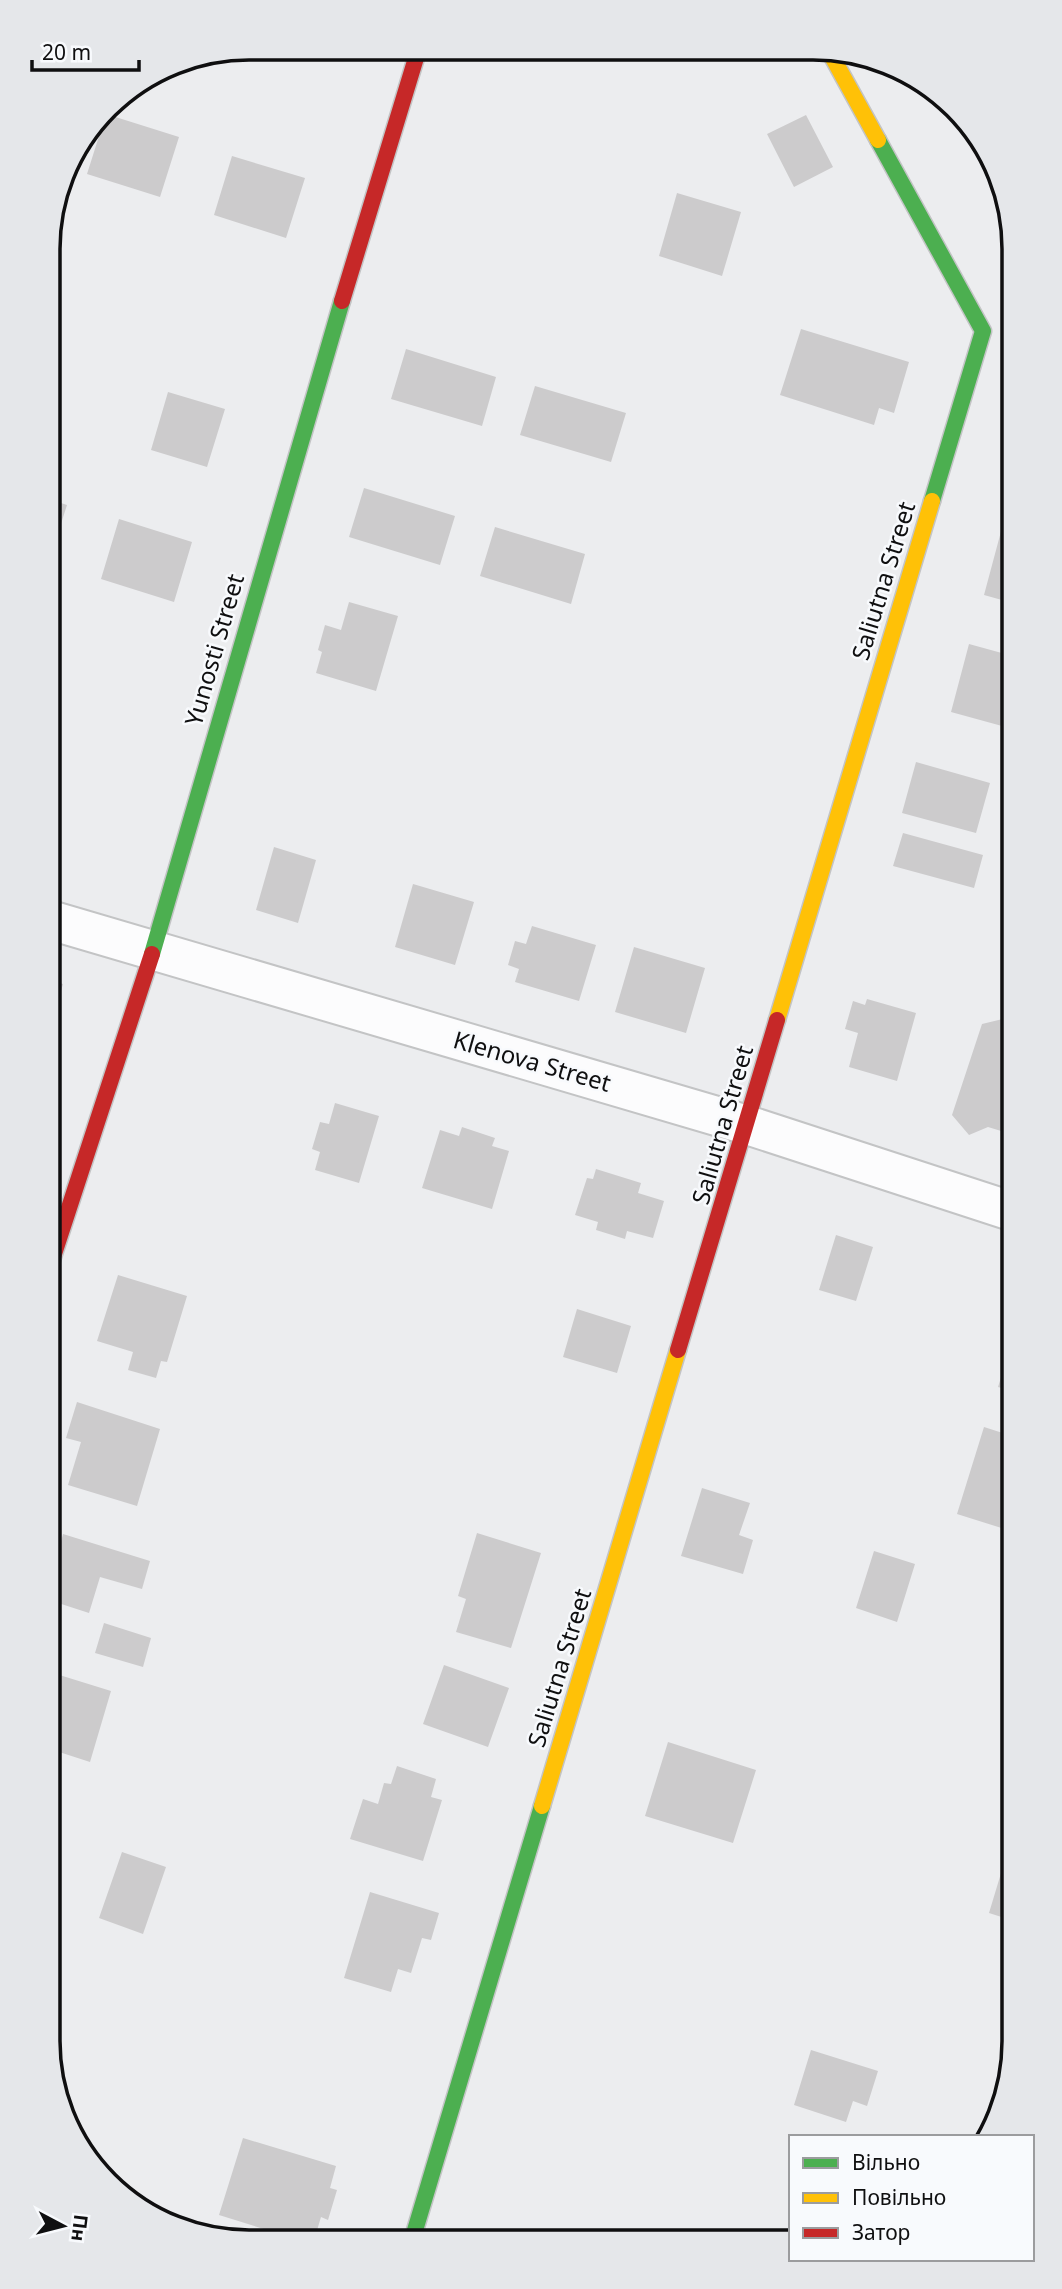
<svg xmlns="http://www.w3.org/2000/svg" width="1062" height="2289" font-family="'Noto Sans',sans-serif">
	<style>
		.building { fill: #cccbcc }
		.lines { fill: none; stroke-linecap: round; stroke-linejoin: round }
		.street-casing { stroke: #c3c4c5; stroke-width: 42 }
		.fast-casing { stroke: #c3c4c5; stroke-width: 19 }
		.slow-casing { stroke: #c3c4c5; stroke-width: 19 }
		.jam-casing { stroke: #c3c4c5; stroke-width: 19 }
		.street { stroke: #fcfcfd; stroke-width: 38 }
		.fast { stroke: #4caf50; stroke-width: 16 }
		.slow { stroke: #ffc107; stroke-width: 16 }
		.jam { stroke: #c62828; stroke-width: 16 }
		.labels { text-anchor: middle; stroke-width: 5; stroke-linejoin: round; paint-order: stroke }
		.street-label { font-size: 24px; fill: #0f0f10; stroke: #f8fafd }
		.rim { fill: none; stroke: #0f0f10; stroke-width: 3.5 }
	</style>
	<rect width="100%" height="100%" fill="#ecedef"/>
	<path class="building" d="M106 114 179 137 160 197 87 174Z
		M806 115 833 167 794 187 767 134Z
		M232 156 305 178 286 238 214 215Z
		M677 193 741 212 722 276 659 256Z
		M801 329 909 362 894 413 879 408 874 425 780 395Z
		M406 349 496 377 482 426 391 399Z
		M535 386 626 413 611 462 520 435Z
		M168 392 225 409 207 467 151 450Z
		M364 488 455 516 440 565 349 537Z
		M49 499 67 505 49 561Z
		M119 519 192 542 174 602 101 579Z
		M1003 524 1009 526V602L984 595Z
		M495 527 585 554 571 604 480 576Z
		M349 602 398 616 376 691 316 673 322 652 318 650 325 625 341 630Z
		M969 644 1009 655 1010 698 1002 726 951 712Z
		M916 762 990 783 976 833 902 813Z
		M903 833 983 855 974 888 893 866Z
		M274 847 316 860 298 923 256 910Z
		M413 884 474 902 455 965 395 947Z
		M532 926 596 945 579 1001 515 982 519 969 508 965 515 941 526 944Z
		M634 947 705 968 686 1033 615 1012Z
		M50 980 63 984 56 1008 50 1007Z
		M867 999 916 1013 897 1081 849 1067 858 1033 845 1029 853 1001 865 1005Z
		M1011 1017V1134L988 1127 969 1135 952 1115 982 1024Z
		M335 1103 379 1116 359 1183 315 1170 320 1152 312 1149 320 1122 329 1124Z
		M462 1127 495 1138 492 1146 509 1151 492 1209 422 1188 440 1130 459 1136Z
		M596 1169 641 1183 638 1193 664 1201 653 1238 627 1231 625 1239 596 1230 598 1222 575 1215 587 1178 593 1179Z
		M836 1235 873 1247 856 1301 819 1290Z
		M118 1275 187 1296 167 1362 161 1361 156 1378 128 1370 133 1352 97 1341Z
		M577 1309 631 1326 617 1373 563 1357Z
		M1011 1346H1012V1391L998 1387Z
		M77 1402 160 1429 137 1506 68 1485 81 1442 66 1438Z
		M984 1427 1012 1436 1011 1531 957 1514Z
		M702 1488 750 1503 739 1535 753 1540 743 1574 681 1556Z
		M477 1533 541 1553 511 1648 456 1632 466 1599 458 1596Z
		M63 1534 150 1561 142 1589 100 1577 89 1613 52 1601V1546L59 1549Z
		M874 1551 915 1564 897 1622 856 1608Z
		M104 1623 151 1638 143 1667 95 1653Z
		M444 1665 509 1688 488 1747 423 1724Z
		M53 1673 111 1691 90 1762 53 1750Z
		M668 1742 756 1770 733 1843 645 1816Z
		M397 1766 436 1779 431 1797 442 1800 423 1861 350 1839 363 1799 378 1804 384 1783 391 1784Z
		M1011 1840 1014 1841V1921L989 1913Z
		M122 1852 166 1867 143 1934 99 1918Z
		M370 1892 439 1913 431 1940 422 1938 411 1973 398 1969 391 1992 344 1978Z
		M811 2050 878 2071 867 2106 853 2101 846 2122 794 2105Z
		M243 2138 336 2166 330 2188 337 2190 328 2220 321 2217 315 2237 293 2238 219 2215Z"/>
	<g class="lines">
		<g class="street-casing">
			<path id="street" d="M50 920 747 1125 1011 1211"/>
		</g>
		<g class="fast-casing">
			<path id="fast" d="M878 140 983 331 932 501
				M152 954 342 301
				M413 2237 542 1806"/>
		</g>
		<g class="slow-casing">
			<path id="slow" d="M829 51 878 140
				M777 1020 932 501
				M542 1806 678 1350"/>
		</g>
		<g class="jam-casing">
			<path id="jam" d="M342 301 419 48
				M51 1263 152 954
				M678 1350 777 1020"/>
		</g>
		<use href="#street" class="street"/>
		<use href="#fast" class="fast"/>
		<use href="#slow" class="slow"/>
		<use href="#jam" class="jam"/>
	</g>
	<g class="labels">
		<g class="street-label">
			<text transform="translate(884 581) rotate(-73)" y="8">Saliutna Street</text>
			<text transform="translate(215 650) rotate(-74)" y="8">Yunosti Street</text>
			<text transform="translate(532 1062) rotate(16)" y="8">Klenova Street</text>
			<text transform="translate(723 1125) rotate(-74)" y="8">Saliutna Street</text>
			<text transform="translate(560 1668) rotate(-73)" y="8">Saliutna Street</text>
		</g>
	</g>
	<path d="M0 0H1062V2289H0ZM249 60H813A189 189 0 0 1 1002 249V2041A189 189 0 0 1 813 2230H249A189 189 0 0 1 60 2041V249A189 189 0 0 1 249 60Z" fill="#e5e7ea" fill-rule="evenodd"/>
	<path class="rim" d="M249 60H813A189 189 0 0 1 1002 249V2041A189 189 0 0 1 813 2230H249A189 189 0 0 1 60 2041V249A189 189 0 0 1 249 60Z"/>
	<rect x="789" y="2135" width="245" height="126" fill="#f8fafd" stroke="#9b9c9e" stroke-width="2"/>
	<rect x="803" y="2158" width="35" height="10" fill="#4caf50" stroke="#9b9c9e" stroke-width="2"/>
	<text x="852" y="2170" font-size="21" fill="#0f0f10">Вільно</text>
	<rect x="803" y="2193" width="35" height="10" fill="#ffc107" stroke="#9b9c9e" stroke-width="2"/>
	<text x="852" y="2205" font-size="21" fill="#0f0f10">Повільно</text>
	<rect x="803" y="2228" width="35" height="10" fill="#c62828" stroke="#9b9c9e" stroke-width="2"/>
	<text x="852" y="2240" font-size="21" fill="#0f0f10">Затор</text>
	<g transform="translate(63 2226) rotate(97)" stroke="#f8fafd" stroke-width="5" paint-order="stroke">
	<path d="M0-5L12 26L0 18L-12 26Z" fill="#0f0f10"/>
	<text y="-10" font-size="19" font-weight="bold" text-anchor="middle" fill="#0f0f10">Пн</text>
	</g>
	<path d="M32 60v10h107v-10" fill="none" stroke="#0f0f10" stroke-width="3.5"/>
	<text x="42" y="60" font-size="21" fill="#0f0f10" stroke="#f8fafd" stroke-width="5" paint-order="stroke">20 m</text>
</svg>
